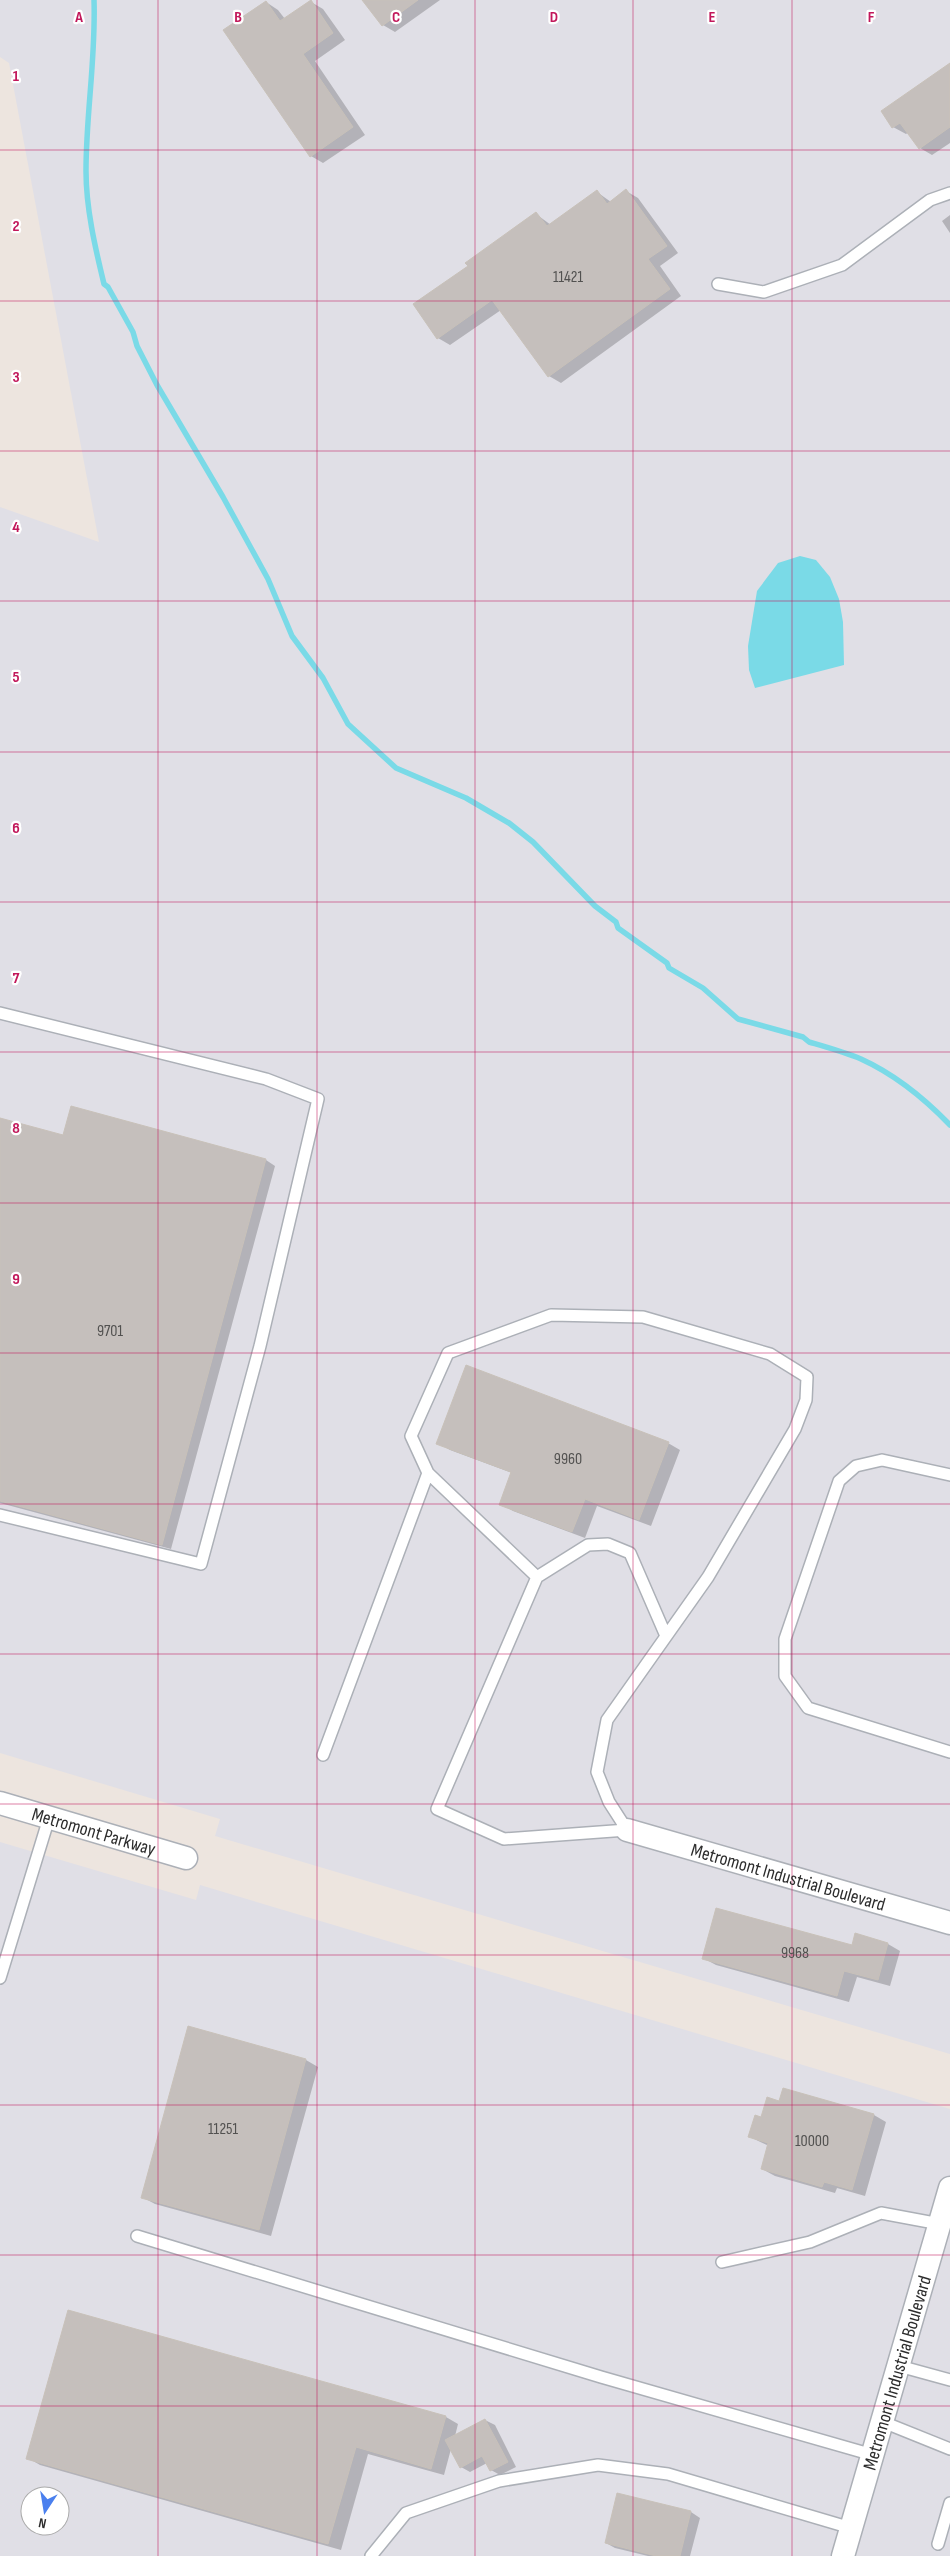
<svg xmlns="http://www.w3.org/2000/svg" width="950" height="2556" font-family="'Sofia Sans Condensed',sans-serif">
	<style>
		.industrial { fill: #e0dfe6; fill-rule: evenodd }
		.water { fill: #7adae7 }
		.shadow { fill: #0003 }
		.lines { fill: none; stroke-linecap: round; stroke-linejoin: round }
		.stream { stroke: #7adae7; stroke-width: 5.5 }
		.building { fill: #c5bfbc; stroke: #c8c1b9 }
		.service-casing { stroke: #acb0b7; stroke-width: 14 }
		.minor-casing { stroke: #acb0b7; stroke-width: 25 }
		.service { stroke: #fff; stroke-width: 11 }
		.minor { stroke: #fff; stroke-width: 22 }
		.grid { fill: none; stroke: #c2185b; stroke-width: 1; stroke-opacity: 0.55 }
		.labels { text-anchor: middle; stroke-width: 4.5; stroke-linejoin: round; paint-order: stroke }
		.number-label { font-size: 16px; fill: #525150 }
		.street-label { font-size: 19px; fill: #2c2c2c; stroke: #fff }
		.grid-label { font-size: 16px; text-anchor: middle; font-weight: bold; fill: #c2185b; stroke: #fff; stroke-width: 4.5; stroke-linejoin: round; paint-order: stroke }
	</style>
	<rect width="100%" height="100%" fill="#ede5df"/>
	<path class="industrial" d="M0 0H950V2054L215 1836 220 1819 0 1753V507L99 542 9 63 0 57Z
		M0 1842 196 1900 200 1885 950 2109V2556H0ZM30 2496H60V2526H30Z"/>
	<path class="water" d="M800 556 816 560 830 577 839 599 843 622 844 665 755 688 749 670 748 646 757 591 778 563Z"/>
	<path class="shadow" d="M364 0H440L395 32 383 25Z
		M266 2 278 10 285 19 311 2 323 9 345 40 315 61 365 135 323 163 311 156Z
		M950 65V143L932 155 920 148 909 132 906 134 893 127Z
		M626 191 638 198 678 253 660 266 681 296 561 383 549 376 501 310 450 345 438 338 469 266 536 214 551 225 597 192 611 202Z
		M950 215V233L942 221Z
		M0 1120 64 1137 266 1160 275 1166 171 1549 0 1503Z
		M438 1443H668L680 1450 651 1526 597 1506 585 1538 513 1511 501 1504 512 1473 450 1450Z
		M888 1944 900 1951 890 1986 857 1977 849 2002 716 1965 703 1958Z
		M306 2060 318 2067 271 2236 155 2204 142 2197Z
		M784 2089 874 2115 886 2122 865 2196 837 2188 835 2193 775 2176 762 2169 769 2146 750 2137 762 2119 780 2102Z
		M69 2311 446 2417 458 2424 455 2436 485 2420 495 2425 516 2467 500 2475 491 2470 487 2463 470 2472 461 2467 451 2449 444 2475 368 2454 341 2550 40 2465 28 2458Z
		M618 2494 691 2512 700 2518 690 2556H648L615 2548 606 2543Z"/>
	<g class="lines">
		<path class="stream" d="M94 0C96 58 86 113 86 171 86 208 95 247 104 284L108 287 133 332 137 346 157 385 223 497 268 579 292 636 323 678 348 724 396 768 466 798 509 823 533 842 595 906 616 922 618 928 667 963 669 968 703 988 738 1019 803 1037 809 1042C826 1047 844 1052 861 1059 894 1074 925 1099 950 1125"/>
	</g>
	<path class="building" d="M311 0 333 33 303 54 353 127 310 157 223 30 266 1 280 21Z
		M362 0H418L382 26Z
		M950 63V127L919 149 900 123 892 128 881 111Z
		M626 189 667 246 648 259 670 289 548 377 492 300 437 339 413 304 468 266 465 263 536 212 547 226 597 190 607 204Z
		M71 1106 266 1159 162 1545 0 1501V1118L63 1135Z
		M466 1365 669 1442 639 1520 585 1499 572 1532 499 1505 511 1472 436 1444Z
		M716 1908 852 1945 855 1933 888 1943 878 1980 844 1971 837 1996 702 1959Z
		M188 2026 306 2059 259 2230 141 2198Z
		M783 2088 874 2114 852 2190 824 2182 822 2187 761 2169 768 2143 748 2137 755 2115 761 2117 767 2097 779 2101Z
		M68 2310 446 2416 431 2469 356 2447 328 2544 26 2459Z
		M485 2419 508 2462 490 2471 482 2456 460 2468 445 2440Z
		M617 2493 691 2511 680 2556H656L605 2543Z"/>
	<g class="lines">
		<g class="service-casing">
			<path id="service" d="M718 284 764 292 842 265 930 200 950 193
				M0 1013 266 1079 318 1099 260 1346 201 1564 0 1515
				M428 1473 411 1436 448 1353 551 1315 643 1317 770 1354 807 1377 806 1400 795 1429 708 1577 607 1720 597 1772 609 1802 627 1830 504 1839 437 1809 537 1577 588 1545 608 1544 630 1553 666 1636
				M950 1475 882 1460 856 1466 839 1481 785 1639V1676L808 1708 950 1752
				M323 1755 428 1473 537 1577
				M0 1978 49 1818
				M137 2236 601 2377 873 2455
				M722 2262 810 2242 881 2213 940 2224
				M899 2366 950 2380
				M883 2422 950 2449
				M938 2544 950 2503
				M371 2556 406 2513 499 2481 598 2465 668 2474 851 2528"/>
		</g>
		<g class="minor-casing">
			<g id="minor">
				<path id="s1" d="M0 1803 186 1858"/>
				<path id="s2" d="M627 1830 950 1923"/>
				<path id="s3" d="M843 2556 950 2188"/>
			</g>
		</g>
		<use href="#service" class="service"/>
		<use href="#minor" class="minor"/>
	</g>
	<path class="grid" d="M158 0V2556M317 0V2556M475 0V2556M633 0V2556M792 0V2556M0 150H950M0 301H950M0 451H950M0 601H950M0 752H950M0 902H950M0 1052H950M0 1203H950M0 1353H950M0 1504H950M0 1654H950M0 1804H950M0 1955H950M0 2105H950M0 2255H950M0 2406H950"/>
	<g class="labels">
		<g class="number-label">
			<text x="568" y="282">11421</text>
			<text x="110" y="1336">9701</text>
			<text x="568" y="1464">9960</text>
			<text x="795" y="1958">9968</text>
			<text x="223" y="2134">11251</text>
			<text x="812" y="2146">10000</text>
		</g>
		<g class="street-label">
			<text dy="7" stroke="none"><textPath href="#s1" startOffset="98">Metromont Parkway</textPath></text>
			<text dy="7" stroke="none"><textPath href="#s2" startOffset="168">Metromont Industrial Boulevard</textPath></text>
			<text dy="7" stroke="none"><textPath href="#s3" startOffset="191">Metromont Industrial Boulevard</textPath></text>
		</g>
	</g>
	<g class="grid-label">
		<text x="79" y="22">A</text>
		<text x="238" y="22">B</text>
		<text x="396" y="22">C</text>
		<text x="554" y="22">D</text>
		<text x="712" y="22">E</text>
		<text x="871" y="22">F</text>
		<text x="16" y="81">1</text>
		<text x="16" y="231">2</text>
		<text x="16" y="382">3</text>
		<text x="16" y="532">4</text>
		<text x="16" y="682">5</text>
		<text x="16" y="833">6</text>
		<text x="16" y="983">7</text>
		<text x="16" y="1133">8</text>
		<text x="16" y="1284">9</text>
	</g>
	<g transform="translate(45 2511) rotate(192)"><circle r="24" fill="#ffffff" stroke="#ababab"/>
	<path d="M0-4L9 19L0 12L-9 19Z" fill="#4b80ee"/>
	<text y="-8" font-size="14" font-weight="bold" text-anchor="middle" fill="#2c2c2c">N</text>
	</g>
</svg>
